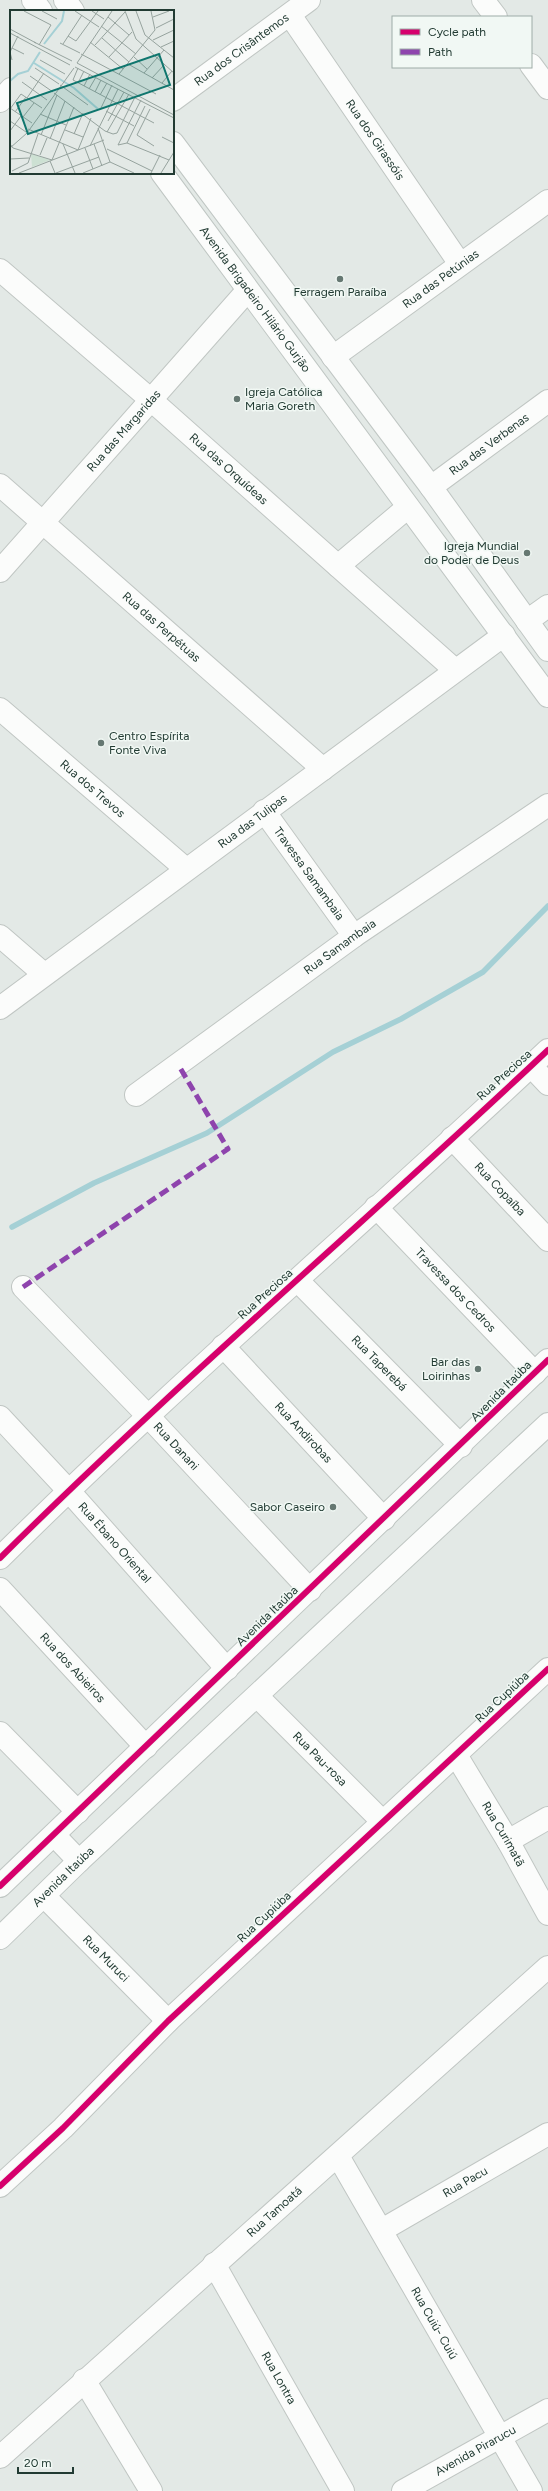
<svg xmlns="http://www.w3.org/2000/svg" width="548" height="2491" font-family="Figtree,sans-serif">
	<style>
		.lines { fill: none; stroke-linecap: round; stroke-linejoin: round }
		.stream { stroke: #a5d0d5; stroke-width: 5.5 }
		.street-casing { stroke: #c0c6c3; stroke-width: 24 }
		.secondary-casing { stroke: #bfc6c3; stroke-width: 24 }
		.street { stroke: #fbfcfb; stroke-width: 22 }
		.secondary { stroke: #fbfcfb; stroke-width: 22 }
		.quiet { stroke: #8e44ad; stroke-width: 5; stroke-dasharray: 10 5; stroke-linecap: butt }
		.cycleway-casing { stroke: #f1f8f4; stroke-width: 8 }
		.cycleway { stroke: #d6006c; stroke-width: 6 }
		.poi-dot { fill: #667872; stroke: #f1f8f4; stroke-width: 1.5 }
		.labels { text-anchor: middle; stroke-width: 3; stroke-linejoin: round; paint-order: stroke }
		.street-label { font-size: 12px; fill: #223b33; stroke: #f1f8f4 }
		.poi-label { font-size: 12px; fill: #223b33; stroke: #f1f8f4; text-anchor: end }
		.inset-river { fill: none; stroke: #a5d0d5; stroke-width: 2 }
		.inset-road { fill: none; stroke: #96a39e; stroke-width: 1 }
		.view { fill: #0f766e; fill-opacity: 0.15; stroke: #0f766e; stroke-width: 2 }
		.inset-edge { fill: none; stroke: #223b33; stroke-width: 2 }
	</style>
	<rect width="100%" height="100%" fill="#e3e9e6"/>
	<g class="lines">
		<path class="stream" d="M12 1227 94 1183 207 1133 333 1052 401 1019 483 972 548 906"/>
		<g class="street-casing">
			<g id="street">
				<path d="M483 0 496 17"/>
				<path id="s1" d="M290 15 460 264"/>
				<path d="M531 65 548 88"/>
				<path id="s2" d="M173 100 309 0"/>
				<path d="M0 101 11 89"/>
				<path id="s3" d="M0 270 150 399 455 670"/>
				<path id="s4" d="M333 357 548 201"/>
				<path id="s5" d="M0 485 323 769"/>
				<path id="s6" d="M431 487 548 401"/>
				<path d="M338 566 408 507"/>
				<path id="s7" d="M0 571 247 291"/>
				<path d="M527 621 548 606"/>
				<path id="s8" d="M0 709 186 869"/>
				<path id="s9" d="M264 811 354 936"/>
				<path d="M0 936 44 974"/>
				<path id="s10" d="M0 1008 504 635"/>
				<path d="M531 1066 548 1084"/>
				<path id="s11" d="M136 1095 354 936 548 805"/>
				<path id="s12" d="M452 1138 548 1240"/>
				<path id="s13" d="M376 1207 535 1373"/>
				<path id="s14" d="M297 1280 461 1446"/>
				<path id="s15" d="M23 1287 148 1416 310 1590"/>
				<path id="s16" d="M223 1346 384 1519"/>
				<path id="s17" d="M0 1417 68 1490 227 1669"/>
				<path d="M0 1558C177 1382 367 1221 548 1050"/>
				<path id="s18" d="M0 1589 146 1747"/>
				<path id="s19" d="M257 1696 383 1822"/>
				<path d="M0 1733 78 1812"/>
				<path id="s20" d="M456 1755 508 1841 548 1914"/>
				<path d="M508 1841 548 1818"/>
				<path id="s21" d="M44 1896 168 2021"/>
				<path id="s22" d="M338 2156 531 2491"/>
				<path d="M0 2186 63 2128 168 2021 548 1669"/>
				<path id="s23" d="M382 2230 548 2134"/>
				<path id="s24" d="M214 2264 343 2491"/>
				<path d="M84 2380 151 2491"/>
				<path id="s25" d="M0 2457 548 1967"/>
				<path id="s26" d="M403 2491 548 2410"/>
			</g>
		</g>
		<g class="secondary-casing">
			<g id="secondary">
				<path d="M33 0 41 11"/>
				<path d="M65 0 73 11"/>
				<path d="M173 143 431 487 548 650"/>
				<path id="s27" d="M162 173 548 696"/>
				<path d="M54 1835 79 1861"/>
				<path d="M0 1886 548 1360"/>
				<path id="s28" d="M0 1938 79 1861 548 1424"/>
			</g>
		</g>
		<use href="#street" class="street"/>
		<use href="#secondary" class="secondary"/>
		<path class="quiet" d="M23 1287 228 1149 179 1066"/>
		<g class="cycleway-casing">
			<path id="cycleway" d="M0 1558C177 1382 367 1221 548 1050
				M0 1886 548 1360
				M0 2186 63 2128 168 2021 548 1669"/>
		</g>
		<use href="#cycleway" class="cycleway"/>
	</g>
	<g class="poi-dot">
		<circle cx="340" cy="279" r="4"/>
		<circle cx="237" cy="399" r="4"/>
		<circle cx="527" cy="553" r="4"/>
		<circle cx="101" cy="743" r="4"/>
		<circle cx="478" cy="1369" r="4"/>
		<circle cx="333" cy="1507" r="4"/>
	</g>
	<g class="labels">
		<g class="street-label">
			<text dy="4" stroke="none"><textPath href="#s2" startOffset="85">Rua dos Crisântemos</textPath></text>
			<text dy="4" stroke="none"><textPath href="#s1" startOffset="151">Rua dos Girassóis</textPath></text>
			<text dy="4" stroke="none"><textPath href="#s4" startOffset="133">Rua das Petúnias</textPath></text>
			<text dy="4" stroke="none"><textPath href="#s27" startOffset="157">Avenida Brigadeiro Hilário Gurjão</textPath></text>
			<text dy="4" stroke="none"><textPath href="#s7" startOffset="187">Rua das Margaridas</textPath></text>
			<text dy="4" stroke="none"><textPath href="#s6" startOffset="72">Rua das Verbenas</textPath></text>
			<text dy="4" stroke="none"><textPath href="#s3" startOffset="303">Rua das Orquídeas</textPath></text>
			<text dy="4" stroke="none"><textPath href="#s5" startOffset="215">Rua das Perpétuas</textPath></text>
			<text dy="4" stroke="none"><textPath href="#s8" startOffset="122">Rua dos Trevos</textPath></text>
			<text dy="4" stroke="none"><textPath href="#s10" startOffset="314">Rua das Tulipas</textPath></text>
			<text dy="4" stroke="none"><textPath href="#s9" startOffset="77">Travessa Samambaia</textPath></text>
			<text dy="4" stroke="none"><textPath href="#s11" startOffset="252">Rua Samambaia</textPath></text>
			<text transform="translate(504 1075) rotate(-42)" y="4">Rua Preciosa</text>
			<text dy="4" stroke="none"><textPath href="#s12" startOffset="70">Rua Copaíba</textPath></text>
			<text dy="4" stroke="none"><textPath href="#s13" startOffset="115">Travessa dos Cedros</textPath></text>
			<text transform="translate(265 1294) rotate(-42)" y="4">Rua Preciosa</text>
			<text dy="4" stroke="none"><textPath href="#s14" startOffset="117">Rua Taperebá</textPath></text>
			<text transform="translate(501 1391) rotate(-45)" y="4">Avenida Itaúba</text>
			<text dy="4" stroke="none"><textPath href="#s16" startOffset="118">Rua Andirobas</textPath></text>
			<text dy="4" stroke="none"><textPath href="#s15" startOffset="221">Rua Danani</textPath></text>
			<text dy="4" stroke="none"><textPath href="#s17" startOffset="170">Rua Ébano Oriental</textPath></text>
			<text transform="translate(267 1616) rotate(-44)" y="4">Avenida Itaúba</text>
			<text dy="4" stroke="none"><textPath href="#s18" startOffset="107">Rua dos Abieiros</textPath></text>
			<text transform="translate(502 1697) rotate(-43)" y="4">Rua Cupiúba</text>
			<text dy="4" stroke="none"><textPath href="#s19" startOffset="89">Rua Pau-rosa</textPath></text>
			<text dy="4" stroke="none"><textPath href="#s20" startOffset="92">Rua Curimatã</textPath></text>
			<text dy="4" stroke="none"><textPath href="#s28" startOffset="88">Avenida Itaúba</textPath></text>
			<text transform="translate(264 1917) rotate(-43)" y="4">Rua Cupiúba</text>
			<text dy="4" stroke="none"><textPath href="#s21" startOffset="88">Rua Muruci</textPath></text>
			<text dy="4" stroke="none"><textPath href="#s23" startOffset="96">Rua Pacu</textPath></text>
			<text dy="4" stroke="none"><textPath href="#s25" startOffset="368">Rua Tamoatá</textPath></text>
			<text dy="4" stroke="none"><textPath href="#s22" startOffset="193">Rua Cuiú- Cuiú</textPath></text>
			<text dy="4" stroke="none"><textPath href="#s24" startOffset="131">Rua Lontra</textPath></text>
			<text dy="4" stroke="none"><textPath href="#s26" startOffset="83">Avenida Pirarucu</textPath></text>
		</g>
		<g class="poi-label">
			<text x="340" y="296" text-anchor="middle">Ferragem Paraíba</text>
			<text x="245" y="396" text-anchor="start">Igreja Católica<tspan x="245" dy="14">Maria Goreth</tspan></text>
			<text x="519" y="550">Igreja Mundial<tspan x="519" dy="14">do Poder de Deus</tspan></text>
			<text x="109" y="740" text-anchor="start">Centro Espírita<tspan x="109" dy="14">Fonte Viva</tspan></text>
			<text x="470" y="1366">Bar das<tspan x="470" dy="14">Loirinhas</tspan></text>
			<text x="325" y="1511">Sabor Caseiro</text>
		</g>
	</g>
	<g transform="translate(10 10)">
		<rect width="164" height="164" fill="#e3e9e6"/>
		<path d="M21 144 40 150 22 157Z" fill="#cde1d3"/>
		<path class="inset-river" d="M34 34 52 11 54 1M24 53 64 78 88 99M0 71 8 64 18 61 30 42"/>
		<path class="inset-road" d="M14 1 41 15 29 35M32 1 47 9M65 1 89 17M82 1 94 9M115 1 126 29 164 63M126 1 135 25 164 48M98 7 119 25M143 7 159 1M91 16 126 44M146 18 164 9M0 19 26 33M0 23 60 55M58 26 66 31 88 1M92 28 119 52M143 30 164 20M24 32 62 51M80 32 113 59M50 33 70 43M53 34 72 5M85 35 115 2M151 37 164 31M2 38 14 44M71 44 146 84M99 47 122 22M124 47 137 59M2 50 0 42 8 26M30 50 55 64M67 53 164 105M67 53 102 1M118 54 164 80M65 57 164 108M25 58 49 74M68 58 63 70 144 113M134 63 154 40M109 64 145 20 141 1M20 66 43 82M142 68 154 55M12 72 37 90M68 73 74 61M152 73 162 61M50 75 78 95M74 76 80 64M79 79 86 67M85 82 91 70M44 83 95 121 103 124 107 123 125 87M90 85 97 73M17 88 34 63M131 90 108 135 117 133 159 150M0 98 22 113M91 98 102 75M0 99 11 84 32 98M140 99 127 125 144 136M96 101 124 116M5 102 16 87M30 104 56 115M13 107 24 93M0 111 16 122M98 111 114 82M88 118 100 152M18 119 68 140 81 108M55 120 73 127M0 121 11 106M97 122 119 84M64 124 73 103M31 125 47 85M152 127 164 133M40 129 55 91M117 133 135 96M0 134 3 138 42 150 64 97M53 134 65 163M84 134 92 156M80 136 108 79M0 138 17 123 64 58M75 138 83 159M97 139 142 161M30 145 37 128M0 149 19 148M40 151 45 163M100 152 124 163M2 161 18 153 28 124M9 163 94 130M46 163 89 147M73 163 100 152M141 163 150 145M151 163 164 142"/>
		<path class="view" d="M149 44 160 75 18 124 7 93Z"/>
		<rect width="164" height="164" class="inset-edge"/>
	</g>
	<rect x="392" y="16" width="140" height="52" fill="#f1f8f4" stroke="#9eaca7"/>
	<rect x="400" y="29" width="20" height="6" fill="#d6006c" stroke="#9eaca7"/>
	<text x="428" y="36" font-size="12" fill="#223b33">Cycle path</text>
	<rect x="400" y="49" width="20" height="6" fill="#8e44ad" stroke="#9eaca7"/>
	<text x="428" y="56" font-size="12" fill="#223b33">Path</text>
	<path d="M18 2467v6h55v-6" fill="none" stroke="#223b33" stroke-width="2"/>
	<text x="24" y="2467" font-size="12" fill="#223b33" stroke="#f1f8f4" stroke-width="3" paint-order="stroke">20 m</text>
</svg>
